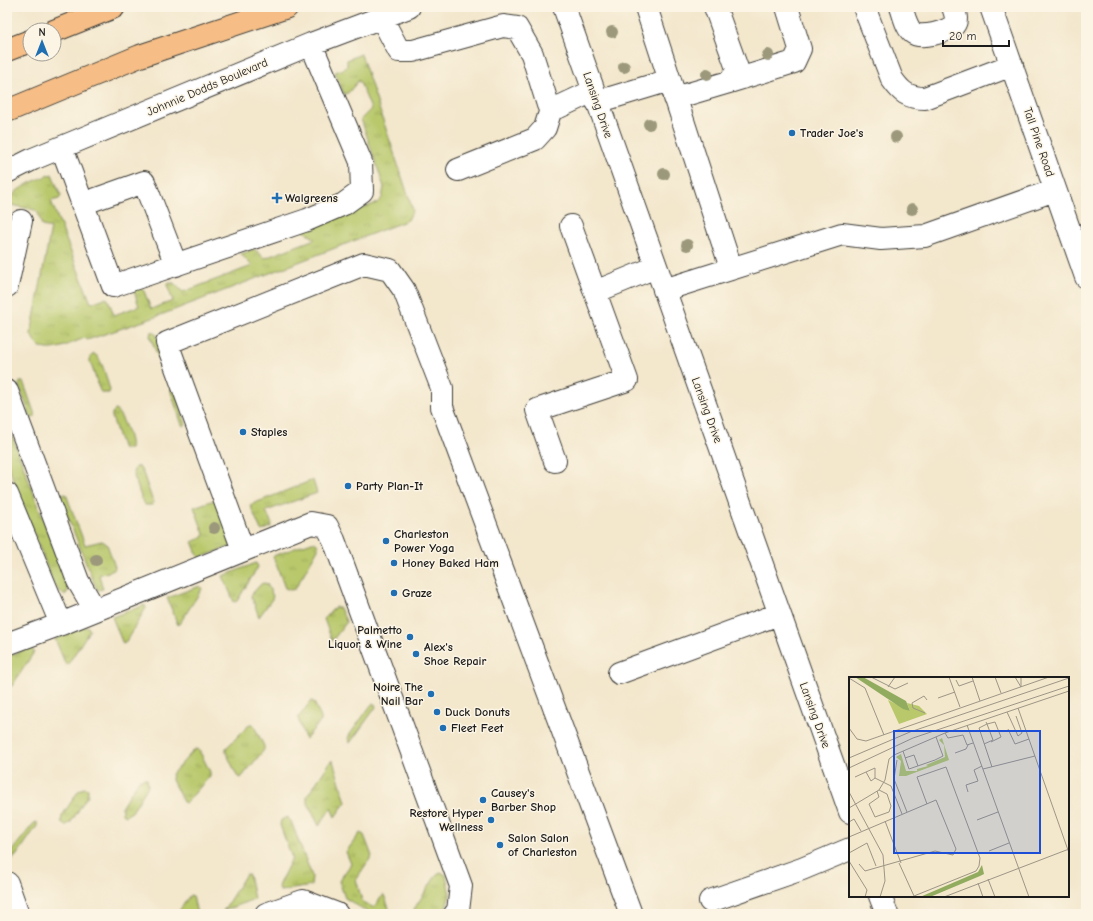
<svg xmlns="http://www.w3.org/2000/svg" width="1093" height="921" font-family="'Comic Neue',sans-serif">
	<style>
		.grass { fill: url(#grass-tufts); stroke: #6a7244 }
		.lines { fill: none; stroke-linecap: round; stroke-linejoin: round }
		.minor-casing { stroke: #3c3a36; stroke-width: 24 }
		.highway-casing { stroke: #3c3a36; stroke-width: 24 }
		.minor { stroke: #fff; stroke-width: 22 }
		.highway { stroke: #f6be86; stroke-width: 22 }
		.tree { fill: #9b987b }
		.poi-dot { fill: #1f6fb2; stroke: #fcf5e5; stroke-width: 1.5 }
		.labels { text-anchor: middle; stroke-width: 3; stroke-linejoin: round; paint-order: stroke }
		.street-label { font-size: 12px; fill: #1c1c1c; stroke: #fcf5e5 }
		.poi-label { font-size: 12px; font-weight: bold; fill: #1c1c1c; stroke: #fcf5e5; text-anchor: start }
		.inset-road { fill: none; stroke: #9d9686; stroke-width: 1 }
		.view { fill: #1d4ed8; fill-opacity: 0.15; stroke: #1d4ed8; stroke-width: 2 }
		.inset-edge { fill: none; stroke: #1c1c1c; stroke-width: 2 }
	</style>
	<defs>
		<pattern id="grass-tufts" width="24" height="20" patternUnits="userSpaceOnUse"><rect width="24" height="20" fill="#b8c86b"/><path d="M3 7l-1-3M5 7V3M7 7l1-3M15 17l-1-3M17 17v-4M19 17l1-3" fill="none" stroke="#9eab5c"/></pattern>
	</defs>
	<rect width="100%" height="100%" fill="#fcf5e5"/>
	<filter id="ink" filterUnits="userSpaceOnUse"><feTurbulence type="fractalNoise" baseFrequency=".025" numOctaves="2"/><feDisplacementMap in="SourceGraphic" scale="8" xChannelSelector="R" yChannelSelector="G"/><feConvolveMatrix kernelMatrix="1 2 1 2 8 2 1 2 1" color-interpolation-filters="sRGB"/></filter>
	<filter id="wash" filterUnits="userSpaceOnUse"><feTurbulence type="fractalNoise" baseFrequency=".012" numOctaves="4" result="noise"/><feDisplacementMap in="SourceGraphic" scale="16" xChannelSelector="R" yChannelSelector="G"/><feGaussianBlur stdDeviation="0.9" result="paint"/><feColorMatrix in="noise" values="0 0 0 0 0 0 0 0 0 0 0 0 0 0 0 0 0 1.4 0 .05"/><feComposite in="paint" operator="in"/></filter>
	<g filter="url(#wash)">
		<rect width="100%" height="100%" fill="#f3e7cc"/>
		<path class="grass" d="M361 54 413 210 408 220 153 318 87 340 85 338C65 345 41 361 31 334L51 228 42 226 38 213 35 210 7 204C13 188 36 180 52 174L61 196 59 199 51 201 91 303 105 298 108 299 114 315 139 306 133 289 140 288 144 291 151 309 173 301 167 285 169 283H174L183 292 252 266 241 254 254 249 265 258 315 239 303 230 377 203 382 198 384 187 361 119 371 109 359 80 348 93 344 94 335 72 344 69 347 66V60Z
			M151 332H154L156 334 167 365 166 368 163 369 162 368 150 336Z
			M94 354C102 357 107 381 110 390L109 393H102L100 391 90 361V357Z
			M20 382H23L24 384 35 415V417L32 418H31L19 385Z
			M171 389H174L186 424 184 426 182 425 171 392Z
			M115 410C122 413 133 443 130 449H123L122 447 112 417V413Z
			M7 423 37 502 68 588 67 593 64 595 60 592 54 585 7 463Z
			M135 467H140L143 473 153 502 152 505H145L143 503 133 473Z
			M313 480 317 493 266 511 272 524 271 527 262 531 261 530 250 505Z
			M63 494H66L85 545 102 541 107 544 115 567 114 570 99 575 103 589 97 590 59 495Z
			M217 499 235 545 199 558 192 542 203 537 204 534 194 507Z
			M312 542H315L318 545V549L295 589 290 590 285 588 273 556Z
			M256 563 258 567 237 601 234 602 223 576Z
			M264 583 267 584 273 596 272 599 259 617 251 595 261 584Z
			M200 586 202 589 180 623 178 625 167 598Z
			M145 605 146 608 125 643 123 644 112 617Z
			M335 607 340 608 346 621V623L332 641 324 619Z
			M87 626 90 630 68 664 66 665 55 639Z
			M31 647 34 652 12 686 10 687 7 681V657Z
			M311 701 314 702 321 718V721L305 739 298 718Z
			M372 704H375L376 707 350 743 348 738 350 734Z
			M250 724H253L264 746V750L241 778 237 776 226 752V748Z
			M195 749 199 750 210 772V776L186 803 183 802 171 778 172 774Z
			M331 761H333L346 802 335 817 331 808 319 826 307 801V796Z
			M144 778 147 779 148 786 132 812 125 816 122 814V806L139 780Z
			M84 788 88 789V795L71 822 65 826C61 823 61 821 62 816L79 790Z
			M287 817 291 821 312 876 311 886 280 891 278 888 279 884 292 858 280 825 281 820Z
			M37 822V826L16 856 14 858H11V852L34 823Z
			M360 833 364 835 372 856 356 879 362 901 374 908 382 896 384 895 391 914H371L345 898 339 881 351 864 346 852Z
			M441 872 446 875 450 895 444 914H416L414 909 437 874Z
			M246 874 249 875 254 899 223 911Z
			M190 895 193 896 197 914H177Z"/>
	</g>
	<g filter="url(#ink)">
		<g class="lines">
			<g class="minor-casing">
				<path id="minor" d="M564 7 850 812
					M646 7 731 268
					M864 7 892 79C901 92 908 98 925 98L1012 65
					M901 7C904 15 906 27 913 33 920 39 948 32 954 25 958 20 955 13 953 7
					M991 7 1086 277
					M381 17 399 51H413L503 26 517 28 532 54 548 105 559 107 593 91
					M729 82 794 62 800 49 787 7
					M675 98 729 82 738 71 715 7
					M597 102 670 80
					M62 148 113 286 307 220 344 204 362 191 361 162 311 44
					M458 170 535 139 545 128 552 106
					M7 172 33 159 311 44 409 7
					M82 204 144 182 176 265
					M571 226 595 292
					M7 286 21 221
					M664 290 842 234 881 239 925 236 1055 190
					M7 391 78 581 95 610
					M555 461 537 410 627 380 595 292 656 267
					M7 494 61 624
					M243 550 167 343 364 264 390 270 404 290 442 388V407L631 914
					M7 644 61 624 311 523 327 526 334 540 461 886 458 911 455 914
					M619 673 779 614
					M7 883 18 914
					M880 896 887 914
					M710 901 802 869 850 849
					M266 914 303 901 337 914"/>
			</g>
			<g class="highway-casing">
				<path id="highway" d="M54 31 114 7
					M7 50 30 41
					M7 111 140 56 287 7"/>
			</g>
			<use href="#minor" class="minor"/>
			<use href="#highway" class="highway"/>
		</g>
		<g class="tree">
			<circle cx="612" cy="32" r="6"/>
			<circle cx="768" cy="55" r="6"/>
			<circle cx="624" cy="67" r="6"/>
			<circle cx="707" cy="74" r="6"/>
			<circle cx="649" cy="124" r="6"/>
			<circle cx="896" cy="137" r="6"/>
			<circle cx="664" cy="174" r="6"/>
			<circle cx="912" cy="209" r="6"/>
			<circle cx="687" cy="245" r="6"/>
			<circle cx="214" cy="528" r="6"/>
			<circle cx="96" cy="560" r="6"/>
		</g>
	</g>
	<g class="poi-dot">
		<circle cx="792" cy="133" r="4"/>
		<path d="M275 192h4v4h4v4h-4v4h-4v-4h-4v-4h4z"/>
		<circle cx="243" cy="432" r="4"/>
		<circle cx="348" cy="486" r="4"/>
		<circle cx="386" cy="541" r="4"/>
		<circle cx="394" cy="563" r="4"/>
		<circle cx="394" cy="593" r="4"/>
		<circle cx="410" cy="637" r="4"/>
		<circle cx="416" cy="654" r="4"/>
		<circle cx="431" cy="694" r="4"/>
		<circle cx="437" cy="712" r="4"/>
		<circle cx="443" cy="728" r="4"/>
		<circle cx="483" cy="800" r="4"/>
		<circle cx="491" cy="820" r="4"/>
		<circle cx="500" cy="845" r="4"/>
	</g>
	<g class="labels">
		<g class="street-label">
			<text transform="translate(207 87) rotate(-23)" y="4">Johnnie Dodds Boulevard</text>
			<text transform="translate(598 105) rotate(71)" y="4">Lansing Drive</text>
			<text transform="translate(1039 142) rotate(71)" y="4">Tall Pine Road</text>
			<text transform="translate(707 410) rotate(70)" y="4">Lansing Drive</text>
			<text transform="translate(815 715) rotate(70)" y="4">Lansing Drive</text>
		</g>
		<g class="poi-label">
			<text x="800" y="137">Trader Joe's</text>
			<text x="285" y="202">Walgreens</text>
			<text x="251" y="436">Staples</text>
			<text x="356" y="490">Party Plan-It</text>
			<text x="394" y="538">Charleston<tspan x="394" dy="14">Power Yoga</tspan></text>
			<text x="402" y="567">Honey Baked Ham</text>
			<text x="402" y="597">Graze</text>
			<text x="402" y="634" text-anchor="end">Palmetto<tspan x="402" dy="14">Liquor &amp; Wine</tspan></text>
			<text x="424" y="651">Alex's<tspan x="424" dy="14">Shoe Repair</tspan></text>
			<text x="423" y="691" text-anchor="end">Noire The<tspan x="423" dy="14">Nail Bar</tspan></text>
			<text x="445" y="716">Duck Donuts</text>
			<text x="451" y="732">Fleet Feet</text>
			<text x="491" y="797">Causey's<tspan x="491" dy="14">Barber Shop</tspan></text>
			<text x="483" y="817" text-anchor="end">Restore Hyper<tspan x="483" dy="14">Wellness</tspan></text>
			<text x="508" y="842">Salon Salon<tspan x="508" dy="14">of Charleston</tspan></text>
		</g>
	</g>
	<g transform="translate(849 677)">
		<rect width="220" height="220" fill="#f3e7cc"/>
		<path d="M39 23 61 34 58 26 70 29 78 37 50 47ZM93 61 100 83 57 99H50L52 84 47 80 52 77 57 94H68V92L79 89 77 88 96 80 95 68 90 63Z" fill="#b8c86b"/>
		<path d="M6 0H14L57 24 61 34 54 32ZM133 188 135 197 131 199 81 220H71L129 195Z" fill="#92ac5f"/>
		<path class="inset-road" d="M22 0 46 12 59 6M100 0 111 30M123 0 131 24M146 0 152 16M166 0 172 10V0M0 1 16 11 35 58M107 3 110 9 124 4M39 10 46 0M89 21 106 15M169 31 220 176M158 35 169 59 173 56 167 39M76 36 64 31 63 26 75 19 78 23M137 45 138 47 130 51 143 90M118 48 180 220M0 51 8 62 17 64 200 0M159 52 166 67 180 62M96 56 99 61 114 58 118 68 124 66M135 67 144 63 138 47 146 45 152 60 142 65M54 74 60 92 86 83 94 79 87 60M106 76 117 72 119 68M0 81 61 55 220 1M56 81 65 78 69 89M48 83 45 102 58 135M0 91 64 61 220 9M134 92 186 79M17 95 26 91V101M6 100 17 95 22 104 26 101 42 109 53 137M28 114 30 120 20 127 26 140 40 135 42 129 38 117 30 113M0 115 34 178 36 204 31 220M119 115 117 108 129 104 125 93 133 89M0 131 30 113 36 103 40 82 45 78 96 56 220 14M128 143 149 135M36 144 52 186M0 145 5 142 12 154M0 160 87 123 107 172 104 178 86 174 16 194 10 187M140 174 160 166M0 176 18 166 27 189M0 184 18 213 16 220M50 186 65 219 127 194 130 189 131 181 97 90 68 100 78 127M139 202 146 220M129 206 134 220M95 220 220 172"/>
		<path class="view" d="M45 54H191V176H45Z"/>
		<rect width="220" height="220" class="inset-edge"/>
	</g>
	<rect width="1093" height="921" fill="none" stroke="#fcf5e5" stroke-width="24"/>
	<g transform="translate(42 42)"><circle r="19" fill="#fcf5e5" stroke="#a29e95"/>
	<path d="M0-3L7 15L0 10L-7 15Z" fill="#1f6fb2"/>
	<text y="-6" font-size="11" font-weight="bold" text-anchor="middle" fill="#1c1c1c">N</text>
	</g>
	<path d="M943 40v6h66v-6" fill="none" stroke="#1c1c1c" stroke-width="2"/>
	<text x="949" y="40" font-size="12" fill="#1c1c1c" stroke="#fcf5e5" stroke-width="3" paint-order="stroke">20 m</text>
</svg>
